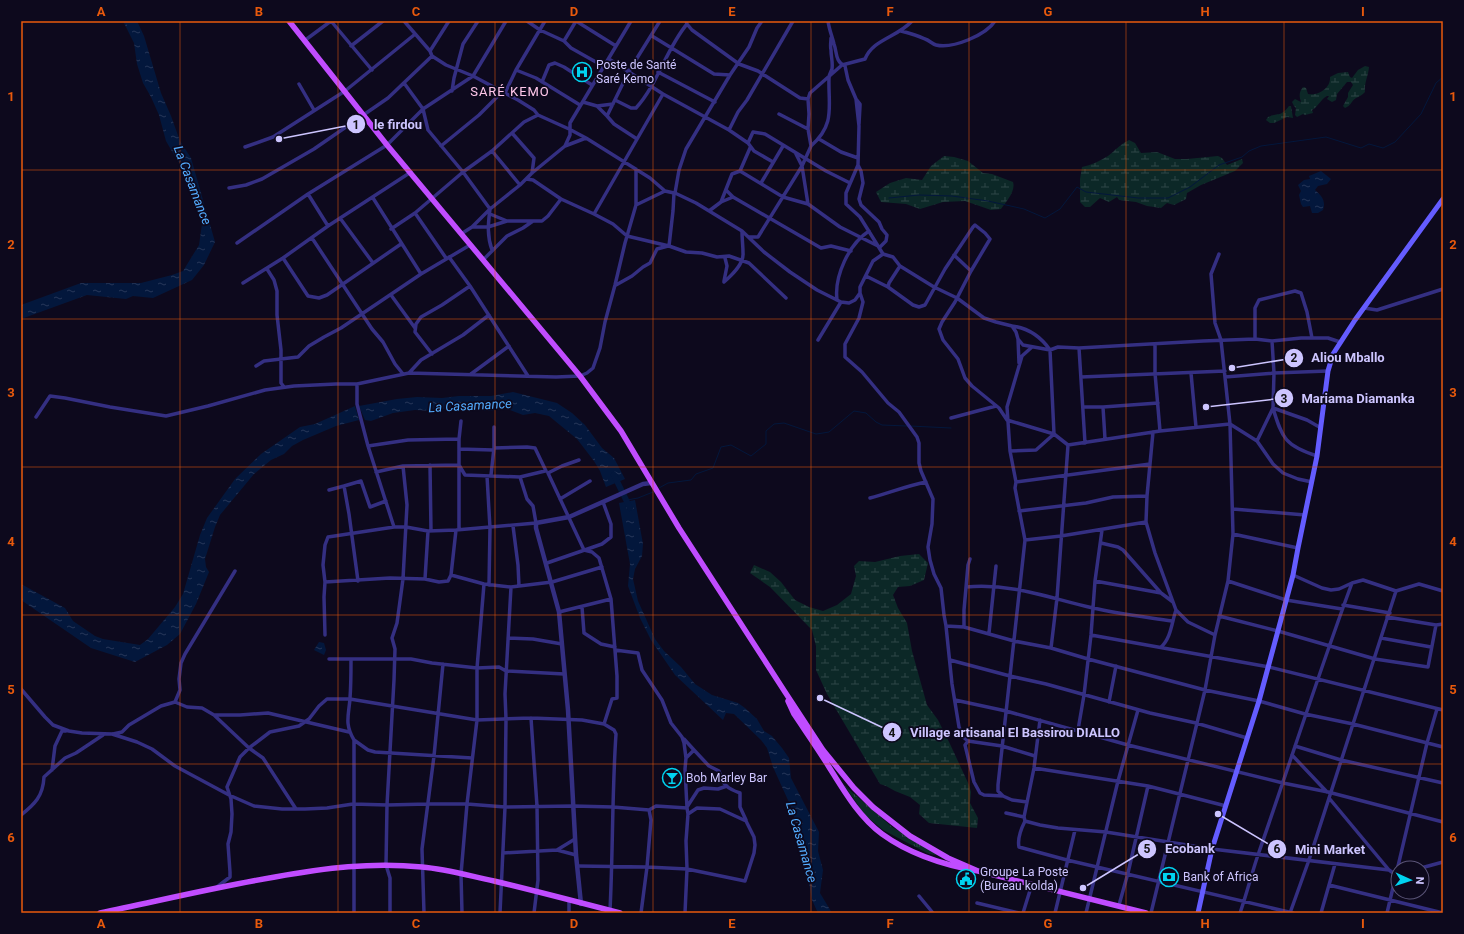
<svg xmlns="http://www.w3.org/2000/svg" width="1464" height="934" font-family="Roboto,sans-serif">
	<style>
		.wetland { fill: url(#wetland-marsh) }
		.park { fill: url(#park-tufts) }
		.water { fill: url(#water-ripples) }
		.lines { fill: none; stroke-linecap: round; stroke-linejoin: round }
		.stream { stroke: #03173c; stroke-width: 1 }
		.river { stroke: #03173c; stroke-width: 6 }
		.minor { stroke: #342f82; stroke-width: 3.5 }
		.tertiary { stroke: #342f82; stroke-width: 4.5 }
		.secondary { stroke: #645cff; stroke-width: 5 }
		.primary { stroke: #c04cff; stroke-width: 5.5 }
		.grid { fill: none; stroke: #e8590c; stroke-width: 1; stroke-opacity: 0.55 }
		.labels { text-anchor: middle; stroke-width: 3.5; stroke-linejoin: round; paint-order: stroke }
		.poi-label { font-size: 12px; fill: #cdc5ff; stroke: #0d091d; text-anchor: start }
		.neighbourhood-label { font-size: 13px; letter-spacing: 1px; fill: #ffc7ea; stroke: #0d091d }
		.water-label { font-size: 13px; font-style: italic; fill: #53acff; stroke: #0d091d }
		.leader { fill: none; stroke: #cdc5ff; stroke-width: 1.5 }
		.callout-dot { fill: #cdc5ff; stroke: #0d091d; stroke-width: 1.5 }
		.mark-label { font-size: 12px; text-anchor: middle; font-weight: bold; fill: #111 }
		.callout-label { font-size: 13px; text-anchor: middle; font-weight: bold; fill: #cdc5ff; stroke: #0d091d; stroke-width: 3.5; stroke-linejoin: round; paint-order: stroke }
		.neatline { fill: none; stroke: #e8590c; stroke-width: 1.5 }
		.grid-label { font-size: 13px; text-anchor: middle; font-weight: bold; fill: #e8590c }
	</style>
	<defs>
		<pattern id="wetland-marsh" width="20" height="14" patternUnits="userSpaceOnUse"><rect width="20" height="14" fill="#0c2827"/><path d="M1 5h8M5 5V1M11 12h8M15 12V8" fill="none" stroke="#2e4647"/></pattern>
		<pattern id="park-tufts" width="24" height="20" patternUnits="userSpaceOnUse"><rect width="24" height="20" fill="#0c2827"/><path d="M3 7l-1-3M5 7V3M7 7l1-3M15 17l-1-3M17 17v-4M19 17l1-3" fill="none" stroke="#2e4647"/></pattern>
		<pattern id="water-ripples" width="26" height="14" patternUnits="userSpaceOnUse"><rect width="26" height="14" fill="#03173c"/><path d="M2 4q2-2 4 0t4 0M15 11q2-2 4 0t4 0" fill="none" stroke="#273759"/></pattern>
	</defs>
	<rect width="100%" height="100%" fill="#0d091d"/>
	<path class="wetland" d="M1365 66 1369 67C1368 77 1364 83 1365 92 1362 95 1360 96 1356 98 1351 101 1351 106 1345 108L1343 106 1348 97V93L1353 85 1351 82H1347L1337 94 1336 100 1332 102 1327 99 1329 96H1327C1320 100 1319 106 1312 110L1313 113 1305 115 1303 114 1297 117 1295 115 1296 108 1294 106 1292 102 1295 99 1301 102C1299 96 1299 92 1303 87L1306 88 1308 94C1318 96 1331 88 1330 77L1338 73 1348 72 1350 77 1352 78 1358 70Z
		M1289 106H1291L1293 118 1287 117 1274 123H1270L1266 120 1268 117C1278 112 1280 118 1289 106Z
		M1129 140 1135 143 1141 153 1157 152 1175 159H1187L1218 156 1222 158 1227 165 1242 159 1243 163 1235 171 1201 185 1187 193 1186 199 1174 205 1167 203 1161 208 1147 206 1136 202 1119 200 1117 197 1109 202 1100 198 1090 207H1085L1080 202V179L1082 167C1091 165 1100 161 1108 156 1116 150 1119 145 1129 140Z
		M944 156 954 157 968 161 983 173 992 174 1013 182C1016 191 1006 202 1001 209L991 210 965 201 943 202 920 209 906 204 881 202 876 192 890 183 906 178 922 180 931 166Z
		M919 554 928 563 924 580 910 586 898 587 893 595 898 608 907 623 912 651 927 705 938 720 950 744 969 785 971 792 970 803 978 818 977 828 929 823 919 814 920 805 910 797 895 791 886 786 880 784 827 694 816 670V646L812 630 770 587 750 573 754 565 770 572 781 582 795 600 809 607 823 611 837 605 851 594 856 576 854 566 859 561 875 562 900 556Z"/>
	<path class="park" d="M844 785 892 827 938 854 935 855 927 853 883 830 865 815Z"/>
	<path class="water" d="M123 21H137L144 36 161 93 171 116 180 141 191 158 215 242 204 265 192 280 153 298 133 296 126 299 87 295 21 319V305L81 283H141L172 275 183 271 199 245 202 224 186 171 177 160 166 141 159 115 151 97 143 83 137 64 134 43Z
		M1321 171 1331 179 1327 184 1318 186 1315 190C1322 196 1326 201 1323 210L1318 213H1312L1310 206 1303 207 1301 204 1299 195 1301 191 1298 185 1304 180 1310 179 1309 176Z
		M513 392 557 403 572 413 585 425 602 448 614 458 625 479 606 487 600 471 594 461 577 439 549 416 535 413 523 415 510 410 501 409 489 411 475 410 455 407 433 411 415 410 393 413 371 421 365 420 359 406 397 399 417 397 442 398 459 396H491Z
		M355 406 359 420 336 426 303 440 292 446 284 454 271 460 254 474 220 515 215 527 205 559 206 567 209 572 196 604 180 634 167 645 135 662 91 648 21 600V584L65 608 73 621 95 636 103 639 140 645 148 639 175 607 183 594 200 535 207 518 235 479 261 454 300 427 315 424Z
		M635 500 643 544 642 556 635 569 633 579 638 601 655 639 664 651 681 667 695 684 712 695 738 703 745 708 757 719 764 731 772 736 782 748 789 758 791 778 819 832 818 851 823 870 820 893 832 913H818L812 900 809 883 806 872 803 852 797 834 796 824 792 809 773 767 767 748 761 740 734 714 726 713 723 720 675 675 651 640 640 618 628 586 630 564 619 503Z
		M319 642 324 643 326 650 324 655 314 650Z"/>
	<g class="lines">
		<path class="stream" d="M889 198 919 195 952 196 988 201 1024 209 1045 218 1060 209 1077 187 1086 192 1138 198H1168L1190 187 1219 165 1242 157 1249 151 1261 146 1326 137 1361 148 1369 144 1383 148 1395 142 1421 114 1436 83 1443 77
			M910 426 951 428
			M659 488 668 483 691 480 696 474 713 468 721 447 731 445 751 456 766 444V431L774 424 784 423 816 434 823 433 829 432 854 411 866 413 876 422 882 425 907 426
			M627 500 638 498 653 492"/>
		<path class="river" d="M614 475 630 508"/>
		<path class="minor" d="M331 21 372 70
			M404 21 430 51 432 56 446 65 473 76 518 100 534 110 538 115 569 129 586 138 650 178 665 191 674 193
			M527 21 540 30 564 41 571 48 603 66
			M686 21 687 24 692 30 739 64 758 71 800 98 808 99
			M762 21 757 28 749 47 730 75 686 149 679 170 675 193H674L673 211 669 246 686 252 702 253 717 257 729 256 749 263 786 298
			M828 21C829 29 832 36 834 44 837 52 835 62 845 66L848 80 856 99 859 126 858 165 846 193V204L860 217 883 254 893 257 900 266 934 287 957 298 984 318 996 322 1012 326 1016 332 1018 339 1023 345 1050 350 1058 347 1079 348 1203 341 1255 339 1272 341 1301 338H1328L1340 342
			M901 31C909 33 917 35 925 39 929 40 932 44 936 45 953 49 986 35 995 21
			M652 36 714 74 730 75
			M304 41 331 21
			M564 41 576 21 616 46
			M351 46 383 21
			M430 51 449 21
			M609 59 663 94 729 130 748 143 754 151 773 162
			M516 70 536 78 580 105
			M658 72 715 102
			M542 82 549 65 555 63 564 67 592 85
			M404 83 423 109 428 130 463 172 490 209C488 224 487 236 492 250
			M299 84 314 110
			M452 91 454 78 463 44 478 21
			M505 93 516 70 545 21
			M856 99 860 104V106L859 124
			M615 100 631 108H636C658 84 666 49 687 24
			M583 102 597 106 607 116
			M597 106 613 104
			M779 114 808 129
			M729 130 738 112 747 100 793 21
			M512 133 534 158 532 173
			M637 139 614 124 607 116 629 71 660 21
			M819 139 841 152 858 158
			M748 143 753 132 765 134 826 171 850 183
			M441 146 479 115 502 92
			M565 146 570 135V123L631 21
			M811 146C836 124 828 106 829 78 829 74 831 72 832 69 833 62 831 57 831 50 830 46 831 42 831 38
			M245 147 273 137 345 91 414 35
			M492 151 520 185
			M796 154 802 166 808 204
			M740 171 783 197 808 204 840 227 880 247 886 241 887 235 882 229 879 222 861 205 859 199 863 183 861 171 858 165
			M526 179 533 180 561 199 594 214 663 94
			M761 183 783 146
			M229 188 246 185 262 179 314 149 388 98 432 56
			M726 190 733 197 821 248 831 246 851 251
			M675 193 696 203 742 231 764 252 790 272 817 290 841 302 849 303 855 300 860 293
			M308 194 328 226
			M373 198 421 274
			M721 202 733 197
			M636 205 665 191
			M709 211 721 202 732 174 740 171 750 148
			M415 213 446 258
			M490 214 507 221H533
			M594 214 613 224 627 236 669 246
			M340 218 373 263
			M473 227H488L507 221
			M391 229 415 213 463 172 492 151 524 122 538 115
			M461 234 472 227 490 209 520 185 532 173 565 146 586 138
			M749 237H758L802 166 811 146 808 129 809 114 808 99 810 93 842 65 865 59C873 39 898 37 912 21
			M312 238 372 329 383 342 395 364 403 374
			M237 243 308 194 387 145 423 109 473 76 506 21
			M883 254 873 261 860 287V293L863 302 859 318 845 344V357L862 372 888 403 899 412 917 437 919 443V463L921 471 933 499 932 524 928 547 930 560 934 574 941 588 944 615 946 626 952 684 959 727 963 737 968 741 1002 746 1035 756
			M954 255 971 271
			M449 257 470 286 528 376
			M283 258 308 296 319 298 327 295 401 244
			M483 260 507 236 523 228 533 221H542L548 216 561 199
			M900 266 889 283 888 287 913 305 919 307 925 305 945 269 973 227 975 225 985 233 990 239 971 271 955 302 942 322 939 329 943 340 958 359 965 378 972 386 999 408 1007 420 1054 434
			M267 269 274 280 277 291V315L281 350V383L284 387
			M866 276 888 287
			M724 281 727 266 725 258
			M724 282C732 275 744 264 743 253 743 246 742 239 742 231
			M243 283 283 258 328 226 411 172
			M616 285 632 276 643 267 650 263 657 249 668 246
			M391 295 415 328
			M837 300C834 276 849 244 869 231
			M1364 308 1377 310 1443 289
			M1012 326C1028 328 1041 337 1050 350L1054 434 1068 445 1160 431 1230 424 1257 441 1273 464 1283 473 1298 479 1312 482
			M1018 339 1019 363
			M1255 339V308L1259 300 1295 291 1301 293 1307 312 1312 338
			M818 340 841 302
			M1272 341 1274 373 1273 408 1307 420 1321 428
			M1155 344V373L1160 431
			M1079 348 1085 443
			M432 354 415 332 416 324 421 317 442 305 470 286
			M256 366 264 361 298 357 309 346 324 337 341 328 421 274 470 245
			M409 373 421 360 463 335 489 315
			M1191 373 1196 427
			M471 374 509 346
			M1081 377 1225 371
			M1225 377 1274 373 1328 371
			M357 384V404L368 446
			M1083 407H1103L1158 403
			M1103 407 1105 439
			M36 417 50 396 65 398 110 407 166 416 208 406 265 390 294 386 336 384H357L409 373 556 377 580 376 587 373 593 368 600 348 605 322 615 285 625 243 636 205V169
			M951 418 996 406
			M1153 432 1147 496 1146 522 1155 553 1176 610 1188 622 1215 635
			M1257 441 1273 408C1282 439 1286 446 1317 456
			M494 448 527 447 535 448 546 471
			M459 449 493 450
			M1010 451 1036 450 1054 434
			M579 460 562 466 548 473 584 550 592 552 599 558 611 599 617 676V698L612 699 604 724
			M430 465 431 531
			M376 472 403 466 459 465 465 475 520 477 545 471
			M491 475 494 448V427
			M487 476 490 528 489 585
			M1016 482 1150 464
			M329 490 344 486
			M870 498C889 493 906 486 926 482
			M560 499 590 481
			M1233 509 1305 515
			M1019 511 1086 503 1113 497 1147 496
			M513 526 518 565 519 586
			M394 527 368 446 408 440 459 439
			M459 530V439L461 421
			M1233 534 1298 548
			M1025 540 1061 536 1146 522
			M1101 543 1118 547 1123 550 1161 593 1173 602
			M547 563 602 544 611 537V524L603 502
			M451 575 484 584 511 587 552 582 602 567
			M1293 575 1322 588 1331 590 1339 589 1352 583 1363 580 1396 591 1419 584 1443 591
			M425 579 428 531
			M358 581 349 514 344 486 361 481 370 507 386 501
			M1095 581 1161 593
			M1228 581 1286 600 1342 609
			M325 582 390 578 425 579 439 582 448 581 451 575 456 530
			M966 587C1014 583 1048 598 1093 608 1119 614 1146 617 1172 621
			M1343 605 1390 613
			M582 607 584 633 601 644 615 647
			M559 612 611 599
			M1219 616 1278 631 1375 659 1428 667 1436 625
			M1387 617 1436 625 1443 624
			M946 626 964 627 1014 641 1051 648 1088 659 1205 690 1259 701 1305 714 1353 724 1443 747
			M964 627V610L968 565 970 559
			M989 633 996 566
			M325 635 324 597 325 582 323 565 325 545 328 537 394 527H406L428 531 456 530 536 523 533 506 527 499 520 477
			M1091 635 1269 667 1443 710
			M508 638 533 639 562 644
			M1381 638 1431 647
			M1161 647C1171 639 1172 621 1176 610
			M1051 648 1057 598 1068 445
			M615 650 638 653 642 670 662 700 671 723 682 737 684 743 686 758 685 769 687 808
			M329 659H411L432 663 477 668 499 667 506 671 564 674
			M351 660C351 673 351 685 350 698 349 715 344 723 354 740V913
			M950 660 1010 676 1025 540 1015 488 1016 482 1010 451 1007 407 1022 356 1032 347
			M21 689 45 717 53 725 69 731 82 733 112 734 137 742 152 749 175 766 229 795 254 806 282 809H305L327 808 353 804 387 805 428 804H467L505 807 573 806 613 807 649 810
			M955 700 1006 711 1128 745 1283 783 1328 792 1443 822
			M175 702 187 707 202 708 214 715 249 748 263 758 296 809
			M1109 702 1116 666
			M214 715H240L268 713 349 732
			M531 718 537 806 538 880 534 913
			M1078 730 1084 695 1091 635 1095 581 1102 530
			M113 734 122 732 129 725 161 706 175 702 180 690 179 679 181 663 185 654 235 571
			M684 739 694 750
			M354 740 368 750 375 752 472 758
			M968 741 965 745 974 782 980 793 984 795 1003 796 1012 800 1027 802
			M1295 746 1341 760 1443 783
			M1292 755 1327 792
			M686 758 694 750 709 766 719 771C723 785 726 788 740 793V807L746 820
			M1034 768 1148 786
			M52 770 55 746 62 731H66
			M1003 796 998 791V785L1010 676 1046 684 1150 713 1196 723 1247 738
			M1329 798 1389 870
			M687 807 698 790 704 788 718 789 727 786
			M1006 813 1024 817 1025 821 1040 825 1058 828 1106 832 1212 849 1389 870 1396 875 1398 874
			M21 815C35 804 43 796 44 777L65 758 76 753 103 735
			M1024 817 1034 768 1040 720
			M1025 821C1021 829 1017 838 1019 847L1067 860 1293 913
			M557 850 575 839
			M503 853 557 850 576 855
			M577 866 647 867 687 869 745 881 754 853 755 845 754 837 746 821 720 809 697 808 688 814
			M1421 868 1443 862
			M1329 885 1443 913
			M217 887 230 877V872L228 844 231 832 232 814 231 799 227 787 240 757 249 748 270 732 299 726 309 719 319 706 327 699H350L374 703 477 720 531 718 582 720 604 724 614 730 616 734C612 793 613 852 610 910
			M919 896 933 913
			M569 901V913
			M977 903 1019 913
			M1119 905 1128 873 1148 786 1226 806
			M390 913V878L386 865 387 805 394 680 395 649 392 638 397 623 403 579 407 505 403 466
			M424 913 422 849 434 756 443 664
			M462 913 461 874 467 804 477 720V668L484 584
			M500 913 505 807 506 719 505 694 511 587
			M641 913 647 867 651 820 649 810 656 806 687 808 688 814 686 841 687 869 685 913
			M1023 913 1032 884
			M1055 913 1075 830
			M1086 913 1118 781 1138 710
			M1151 913 1205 690 1215 635 1228 581 1233 534 1230 424 1221 340 1215 323 1211 274 1219 254
			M1240 913C1247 893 1252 872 1259 852 1290 763 1319 672 1352 583
			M1290 913 1309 860 1396 591
			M1321 913 1335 864
			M1387 913 1427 743 1437 709"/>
		<path class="tertiary" d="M581 904 576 855 568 710 559 612 536 528V523L569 517 643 484 651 483"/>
		<path class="secondary" d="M1198 913 1212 849 1259 701 1293 575 1298 548 1317 456 1328 371 1333 354 1355 320 1443 199"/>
		<path class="primary" d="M289 21 387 145 580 376 621 431 679 528 785 692 823 750 854 788 873 807 910 836 948 858 978 871
			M788 701 794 714C806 732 818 749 829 767 844 791 859 817 882 834 911 855 943 865 978 871L1146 913
			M100 913C158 901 216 887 275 877 325 868 371 862 422 867 446 869 470 876 494 881 536 891 578 902 620 913"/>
	</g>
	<path class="grid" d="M180 21V913M338 21V913M495 21V913M653 21V913M811 21V913M969 21V913M1126 21V913M1284 21V913M21 170H1443M21 319H1443M21 467H1443M21 615H1443M21 764H1443"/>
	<defs>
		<g id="hospital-ring" transform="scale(1)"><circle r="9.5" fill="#0d091d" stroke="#00d3f0" stroke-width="1.5"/><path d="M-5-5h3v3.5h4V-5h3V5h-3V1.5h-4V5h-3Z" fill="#00d3f0"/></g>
		<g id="bar-ring" transform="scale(1)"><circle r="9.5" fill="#0d091d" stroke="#00d3f0" stroke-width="1.5"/><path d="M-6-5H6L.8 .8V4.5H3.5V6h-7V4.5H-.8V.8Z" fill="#00d3f0"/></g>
		<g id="bank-ring" transform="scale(1)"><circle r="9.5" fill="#0d091d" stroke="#00d3f0" stroke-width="1.5"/><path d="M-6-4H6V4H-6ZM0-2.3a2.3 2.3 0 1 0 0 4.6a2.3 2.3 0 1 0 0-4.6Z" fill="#00d3f0"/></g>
		<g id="civic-ring" transform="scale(1)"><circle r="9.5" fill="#0d091d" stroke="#00d3f0" stroke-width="1.5"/><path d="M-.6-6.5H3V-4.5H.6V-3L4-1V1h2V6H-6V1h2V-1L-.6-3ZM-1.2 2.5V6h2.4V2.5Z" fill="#00d3f0"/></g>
	</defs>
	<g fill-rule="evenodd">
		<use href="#hospital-ring" x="582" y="72"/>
		<use href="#bar-ring" x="672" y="778"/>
		<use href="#bank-ring" x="1169" y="877"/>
		<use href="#civic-ring" x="966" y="879"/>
	</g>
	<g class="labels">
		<g class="poi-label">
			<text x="596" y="69">Poste de Santé<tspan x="596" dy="14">Saré Kemo</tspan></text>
			<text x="686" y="782">Bob Marley Bar</text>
			<text x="980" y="876">Groupe La Poste<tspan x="980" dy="14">(Bureau kolda)</tspan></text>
			<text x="1183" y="881">Bank of Africa</text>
		</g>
		<g class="neighbourhood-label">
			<text x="510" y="96">SARÉ KEMO</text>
		</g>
		<g class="water-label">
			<text transform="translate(193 185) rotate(69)" y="5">La Casamance</text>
			<text transform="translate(470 405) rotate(-3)" y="5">La Casamance</text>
			<text transform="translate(802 842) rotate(74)" y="5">La Casamance</text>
		</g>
	</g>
	<path class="leader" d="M279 139L356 124M1232 368L1294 358M1206 407L1284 398M820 698L892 732M1083 888L1147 849M1218 814L1277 849"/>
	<g class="callout-dot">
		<circle cx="279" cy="139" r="4"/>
		<circle cx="1232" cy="368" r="4"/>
		<circle cx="1206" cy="407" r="4"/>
		<circle cx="820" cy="698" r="4"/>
		<circle cx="1083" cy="888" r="4"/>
		<circle cx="1218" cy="814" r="4"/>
		<circle cx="356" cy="124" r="10"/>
		<circle cx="1294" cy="358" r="10"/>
		<circle cx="1284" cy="398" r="10"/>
		<circle cx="892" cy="732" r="10"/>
		<circle cx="1147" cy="849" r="10"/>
		<circle cx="1277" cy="849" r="10"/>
	</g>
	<g class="mark-label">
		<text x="356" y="129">1</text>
		<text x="1294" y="362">2</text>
		<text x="1284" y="403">3</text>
		<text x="892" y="737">4</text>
		<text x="1147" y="853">5</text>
		<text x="1277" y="853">6</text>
	</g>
	<g class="callout-label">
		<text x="398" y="129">le firdou</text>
		<text x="1348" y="362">Aliou Mballo</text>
		<text x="1358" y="403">Mariama Diamanka</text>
		<text x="1015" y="737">Village artisanal El Bassirou DIALLO</text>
		<text x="1190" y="853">Ecobank</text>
		<text x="1330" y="854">Mini Market</text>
	</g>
	<rect width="1464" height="934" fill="none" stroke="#0d091d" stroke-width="44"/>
	<g transform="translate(1410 880) rotate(93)"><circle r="19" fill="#0d091d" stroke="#5a5477"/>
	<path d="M0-3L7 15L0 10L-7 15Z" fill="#00d3f0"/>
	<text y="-6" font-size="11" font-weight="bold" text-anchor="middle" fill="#cdc5ff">N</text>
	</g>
	<rect x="22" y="22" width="1420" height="890" class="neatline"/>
	<g class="grid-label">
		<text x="101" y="16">A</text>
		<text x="259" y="16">B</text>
		<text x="416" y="16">C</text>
		<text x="574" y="16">D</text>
		<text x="732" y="16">E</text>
		<text x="890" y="16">F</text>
		<text x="1048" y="16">G</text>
		<text x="1205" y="16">H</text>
		<text x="1363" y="16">I</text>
		<text x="11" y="101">1</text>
		<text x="1453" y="101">1</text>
		<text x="11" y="249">2</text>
		<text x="1453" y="249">2</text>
		<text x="11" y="397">3</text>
		<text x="1453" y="397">3</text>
		<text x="11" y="546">4</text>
		<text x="1453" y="546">4</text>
		<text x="11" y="694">5</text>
		<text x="1453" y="694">5</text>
		<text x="11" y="842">6</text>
		<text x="1453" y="842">6</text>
		<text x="101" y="928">A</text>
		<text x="259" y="928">B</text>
		<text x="416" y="928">C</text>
		<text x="574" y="928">D</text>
		<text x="732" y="928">E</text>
		<text x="890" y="928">F</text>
		<text x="1048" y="928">G</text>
		<text x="1205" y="928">H</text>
		<text x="1363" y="928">I</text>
	</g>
</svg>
